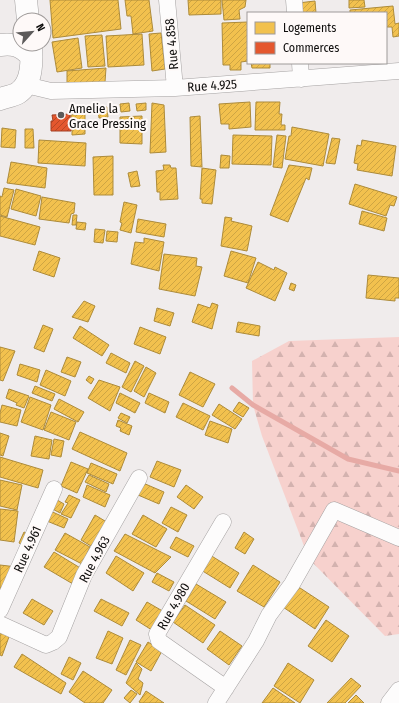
<svg xmlns="http://www.w3.org/2000/svg" width="399" height="703" font-family="'Fira Sans Condensed',sans-serif">
	<style>
		.forest { fill: url(#forest-firs) }
		.homes { fill: url(#homes-hatch); stroke: #ad8b3a }
		.shops { fill: url(#shops-hatch); stroke: #a44024 }
		.lines { fill: none; stroke-linecap: round; stroke-linejoin: round }
		.stream { stroke: #e7aaa5; stroke-width: 5 }
		.street-casing { stroke: #a5a2a2; stroke-width: 17 }
		.primary-casing { stroke: #a5a2a2; stroke-width: 23 }
		.street { stroke: #fdfcfc; stroke-width: 16 }
		.primary { stroke: #fdfcfc; stroke-width: 22 }
		.poi-dot { fill: #5c5a5a; stroke: #fef9f8; stroke-width: 1.5 }
		.labels { text-anchor: middle; stroke-width: 4; stroke-linejoin: round; paint-order: stroke }
		.street-label { font-size: 13px; fill: #0d0c0b; stroke: #fef9f8 }
		.poi-label { font-size: 13px; fill: #0d0c0b; stroke: #fef9f8; text-anchor: start }
	</style>
	<defs>
		<pattern id="forest-firs" width="22" height="20" patternUnits="userSpaceOnUse"><rect width="22" height="20" fill="#f7d1cd"/><path d="M5 1l3.5 6h-7zM16 11l3.5 6h-7z" fill="#d3b2af"/></pattern>
		<pattern id="homes-hatch" width="6" height="6" patternUnits="userSpaceOnUse"><rect width="6" height="6" fill="#f2c14e"/><path d="M-1 1l2-2M0 6l6-6M5 7l2-2" fill="none" stroke="#cea543"/></pattern>
		<pattern id="shops-hatch" width="6" height="6" patternUnits="userSpaceOnUse"><rect width="6" height="6" fill="#e4572e"/><path d="M-1 1l2-2M0 6l6-6M5 7l2-2" fill="none" stroke="#b74625"/></pattern>
	</defs>
	<rect width="100%" height="100%" fill="#f0ecec"/>
	<path class="forest" d="M399 337V634L385 636 309 559 262 436 253 405 252 361 289 341Z"/>
	<path class="homes" d="M50 0H118L121 29 53 38Z
		M125 0H149L153 31 133 34 131 16H127Z
		M188 0H221V14L189 15Z
		M222 0H246L245 7 239 10 240 19 224 20Z
		M349 0H364L365 7 349 8Z
		M315 1 316 13H299L298 3Z
		M393 6 395 24 399 23V36L393 37 392 27H386V13H350V10Z
		M248 22V61L241 62V70H230V65H223L222 23Z
		M161 33 165 69 152 71 149 34Z
		M142 34 144 65 108 67 106 36Z
		M102 35 105 66 88 67 85 36Z
		M78 38 82 68 57 72 52 42Z
		M251 63H270V68H252Z
		M106 68 105 82 67 86V71Z
		M250 102 251 127 229 129V124H221L219 104Z
		M256 102H280L279 114H282L281 125H285V130H255Z
		M129 103 130 111 121 112 120 104Z
		M146 103V110L137 111 136 104Z
		M152 103 164 105 166 152 150 153Z
		M107 107 108 117 99 118 98 109Z
		M85 114V134L72 135V129L73 128 71 115Z
		M142 116V144L120 143V117Z
		M200 116 202 167 191 166 190 117Z
		M292 127 329 134 323 166 285 159 289 136H291Z
		M2 128 16 130 15 148 1 147Z
		M25 129H33L34 148H25Z
		M233 135 272 136 271 165 232 164Z
		M277 135 286 136 282 168 273 167Z
		M332 138 340 139 335 164 326 163Z
		M39 140 86 143 85 166 38 163Z
		M362 140 396 146 392 176 357 170 358 164 354 163 357 145 361 146Z
		M221 155 230 156 229 168H220Z
		M113 156V195H94L93 157Z
		M11 162 47 168 45 188 7 183Z
		M163 165H170L171 168H176L178 199 160 200V192H157L156 171 164 170Z
		M289 165 312 168 309 180 306 178 288 222 270 215Z
		M202 168 216 170 212 204 202 203V199H200Z
		M137 171 140 186 131 187 128 173Z
		M355 184 397 197 394 206 390 205 386 216 349 204Z
		M4 188 14 190 7 217 0 215V196L2 197Z
		M16 189 41 196 36 216 11 209Z
		M42 197 75 203 74 213 71 214 69 223 39 219Z
		M124 202 137 205 131 233 120 230 122 223 120 222Z
		M362 211 387 218 384 231 359 224Z
		M73 215H77L76 225H72Z
		M0 216 40 227 35 245 0 236Z
		M225 217 232 218 231 221 252 226 247 251 221 246Z
		M138 219 166 224 164 237 136 232Z
		M77 222 86 223 85 230 76 229Z
		M95 229 105 230 103 243 94 242Z
		M107 231 118 232 117 242 106 241Z
		M144 238 164 242 159 271 131 264 135 242 144 243Z
		M39 251 60 258 54 277 33 270Z
		M231 251 256 258 248 283 224 276Z
		M164 254 197 258 196 266 202 267 195 296 159 289Z
		M258 262 274 270 275 267 287 273 275 301 246 288Z
		M368 275 399 278V298H395V301L366 298Z
		M291 283 296 285 294 291 289 289Z
		M84 301 95 306 88 322 72 317Z
		M212 303 218 305 212 329 192 322 198 304 210 308Z
		M157 308 174 313 170 326 154 321Z
		M238 322 260 326 259 336 236 332Z
		M43 325 53 329 44 352 34 348Z
		M80 326 109 345 102 356 73 338Z
		M140 327 166 337 160 354 134 344Z
		M0 347 15 351 3 381 0 380Z
		M111 353 130 363 126 373 106 363Z
		M67 357 81 362 75 377 61 372Z
		M135 361 144 366 131 392 122 387Z
		M20 364 40 370 37 382 17 375Z
		M146 367 156 373 144 397 134 391Z
		M46 370 71 381 65 396 40 385Z
		M190 372 215 384 203 407 179 395Z
		M89 376 94 379 91 384 86 380Z
		M99 380 120 387 110 411 88 398Z
		M35 386 55 394 52 401 32 393Z
		M9 389 29 396 24 408 16 405 17 403 6 398Z
		M120 393 140 403 135 413 116 403Z
		M149 393 169 402 165 413 145 403Z
		M30 397 51 405 43 430 21 422Z
		M59 399 84 412 78 422 54 409Z
		M239 402 249 408 243 417 233 411Z
		M183 403 210 416 203 430 176 417Z
		M219 404 242 419 235 429 212 415Z
		M2 405 21 410 17 426 0 422V413Z
		M51 412 76 422 69 440 44 430Z
		M121 413 130 417 127 423 118 418Z
		M118 420 132 426 129 435 120 431 121 428 116 426Z
		M210 421 232 429 228 443 205 435Z
		M80 432 127 453 120 471 72 449Z
		M0 433 9 436 3 456 0 455Z
		M35 436 52 440 49 459 31 456Z
		M54 439 64 441 61 457 51 455Z
		M0 457 43 470 38 488 0 477Z
		M157 461 181 470 174 487 150 477Z
		M71 462 88 469 77 493 61 486Z
		M91 463 117 474 113 484 87 473Z
		M89 475 109 484 106 492 85 482Z
		M0 480 22 485 17 510 0 506Z
		M143 483 164 492 159 504 138 495Z
		M87 485 110 495 105 507 83 497Z
		M186 485 203 497 194 509 177 497Z
		M69 495 80 500 71 518 61 514 68 503 65 502Z
		M52 497 64 504 60 513 47 506Z
		M171 507 187 515 178 532 162 523Z
		M0 509 18 511 14 542 0 540Z
		M46 509 68 519 64 528 42 519Z
		M95 515 110 524 96 549 81 540Z
		M143 515 167 529 156 547 132 534Z
		M24 532 31 535 25 546 19 543Z
		M244 532 254 539 245 554 235 548Z
		M65 533 90 547 82 564 55 550Z
		M125 534 171 557 155 573 114 551Z
		M176 537 194 546 188 557 170 548Z
		M54 552 82 569 73 584 44 567Z
		M210 555 239 573 230 588 201 570Z
		M116 556 144 573 133 591 106 573Z
		M0 565 17 567 14 591 0 590Z
		M253 565 280 582 264 607 237 591Z
		M157 573 174 582 169 591 152 582Z
		M196 584 226 602 215 619 186 601Z
		M297 586 329 607 315 629 283 607Z
		M32 599 53 611 44 625 23 613Z
		M101 599 129 613 122 626 94 611Z
		M147 602 166 613 155 632 136 620Z
		M185 605 215 625 203 643 173 622Z
		M326 620 349 636 332 662 308 646Z
		M0 630 10 634 2 656 0 655Z
		M108 631 123 638 112 664 96 658Z
		M220 631 242 646 229 665 207 649Z
		M130 640 141 645 126 675 116 670Z
		M148 642 162 651 151 671 136 662Z
		M22 654 66 683 61 694 14 667Z
		M69 657 81 663 73 680 61 674Z
		M136 663 142 669 138 679 143 683 140 695 126 683Z
		M288 663 314 680 300 703 274 686Z
		M83 671 112 690 103 703H85L69 692Z
		M351 678 361 686 345 703H327Z
		M273 688 295 703H262Z
		M131 690 137 694 130 703 124 698Z
		M146 691 164 703H141L139 702Z
		M356 695 364 703H348Z"/>
	<path class="shops" d="M70 114 71 131H51V121H53L52 115Z"/>
	<g class="lines">
		<path class="stream" d="M232 388 253 405 348 459 399 471"/>
		<g class="street-casing">
			<path id="street" d="M167 0 175 88
				M294 0 295 13
				M300 63 301 79
				M26 85 51 91 175 88 399 71
				M223 522 157 634 159 641 226 688
				M0 610 54 489
				M0 624 46 645 53 642 59 637 84 575 139 478
				M216 703 256 641 269 615 292 584 334 510 399 538
				M389 703 399 690"/>
		</g>
		<g class="primary-casing">
			<path id="primary" d="M26 0 28 20
				M0 45C14 43 21 46 31 56
				M0 99C6 97 13 96 18 93 33 83 32 60 31 44"/>
		</g>
		<use href="#street" class="street"/>
		<use href="#primary" class="primary"/>
	</g>
	<circle class="poi-dot" cx="61" cy="115" r="4"/>
	<g class="labels">
		<g class="street-label">
			<text transform="translate(171 44) rotate(-95)" y="5">Rue 4.858</text>
			<text transform="translate(212 85) rotate(-4)" y="5">Rue 4.925</text>
			<text transform="translate(27 549) rotate(-66)" y="5">Rue 4.961</text>
			<text transform="translate(94 559) rotate(-62)" y="5">Rue 4.963</text>
			<text transform="translate(173 606) rotate(-60)" y="5">Rue 4.980</text>
		</g>
		<g class="poi-label">
			<text x="69" y="113">Amelie la<tspan x="69" dy="15">Grace Pressing</tspan></text>
		</g>
	</g>
	<rect x="247" y="12" width="140" height="52" fill="#fef9f8" stroke="#9e9a99"/>
	<rect x="255" y="22" width="20" height="12" fill="#f2c14e" stroke="#9e9a99"/>
	<text x="283" y="32" font-size="12" fill="#0d0c0b">Logements</text>
	<rect x="255" y="42" width="20" height="12" fill="#e4572e" stroke="#9e9a99"/>
	<text x="283" y="52" font-size="12" fill="#0d0c0b">Commerces</text>
	<g transform="translate(32 32) rotate(63)"><circle r="19" fill="#fef9f8" stroke="#9e9a99"/>
	<path d="M0-3L7 15L0 10L-7 15Z" fill="#5c5a5a"/>
	<text y="-6" font-size="11" font-weight="bold" text-anchor="middle" fill="#0d0c0b">N</text>
	</g>
</svg>
